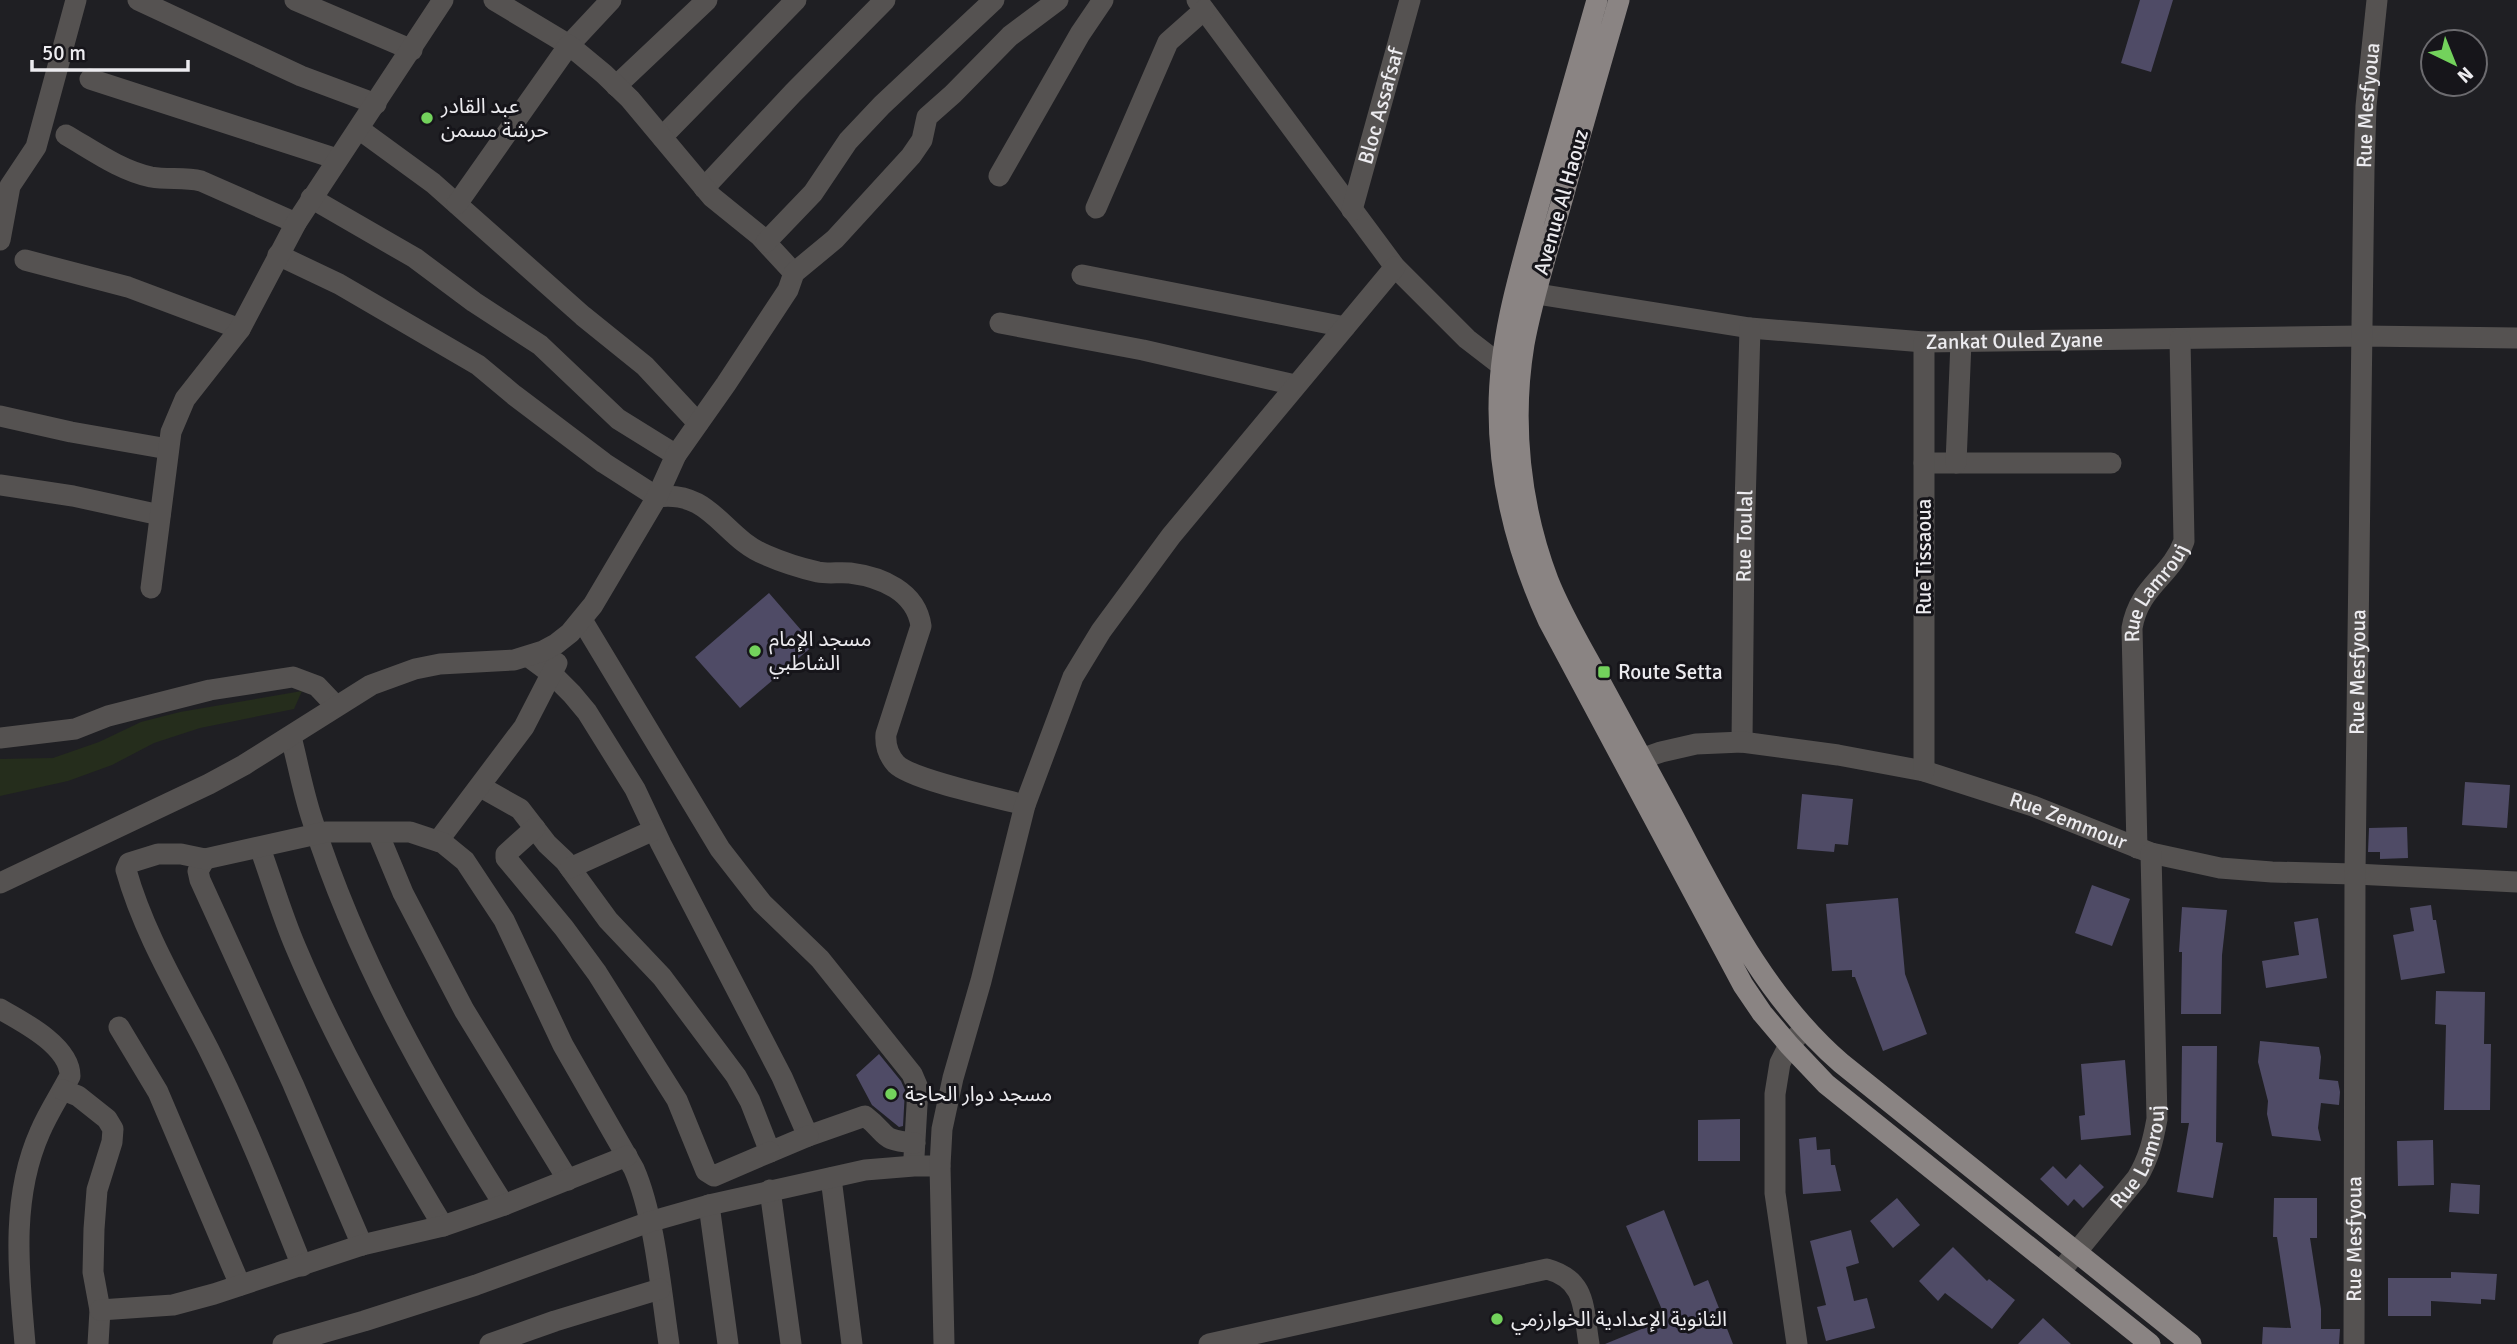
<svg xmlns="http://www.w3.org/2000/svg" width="2517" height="1344" font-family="Signika,'Noto Sans Arabic',sans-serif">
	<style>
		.green { fill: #252d1c }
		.building { fill: #4f4b66 }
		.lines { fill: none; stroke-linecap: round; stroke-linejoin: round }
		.minor { stroke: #555251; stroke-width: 21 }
		.major { stroke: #8a8483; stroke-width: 21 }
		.poi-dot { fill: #73d25c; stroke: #16151a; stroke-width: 2.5 }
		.labels { text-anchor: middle; stroke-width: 6; stroke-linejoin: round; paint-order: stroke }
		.street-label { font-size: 21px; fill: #ecebef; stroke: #16151a }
		.poi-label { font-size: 21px; fill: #ecebef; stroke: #16151a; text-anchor: start }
	</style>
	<rect width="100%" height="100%" fill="#1f1f23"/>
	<path class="green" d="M302 691 294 709 200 728 154 743 112 765 68 781 0 796V759L53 758 99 742 141 722 180 712Z"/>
	<path class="building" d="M2140 0H2173L2151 72 2121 63Z
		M769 593 814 645 740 708 695 657Z
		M2465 782 2510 785 2507 828 2462 825Z
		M1802 794 1853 799 1848 845 1835 844 1834 852 1797 849Z
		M2407 827 2408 858 2380 859V852H2368L2369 828Z
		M2092 885 2130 899 2112 946 2075 933Z
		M1898 898 1905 974 1927 1034 1883 1051 1855 977H1852V970L1832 971 1826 904Z
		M2431 905 2433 920H2436L2445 973 2401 980 2393 935 2414 931 2410 908Z
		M2182 907 2227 910 2222 955 2221 1014H2181L2182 952H2179Z
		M2318 918 2327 978 2266 988 2262 961 2299 955 2294 922Z
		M2436 991 2485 992 2484 1044H2491L2490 1110H2444L2446 1025 2435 1024Z
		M2260 1041 2319 1047 2321 1057 2319 1079 2338 1081 2340 1092 2339 1105 2321 1103 2318 1128 2321 1141 2272 1136 2267 1114 2268 1101 2258 1062Z
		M2182 1046H2217L2216 1142 2223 1143 2213 1198 2177 1192 2189 1123H2181Z
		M879 1054 901 1081 905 1090 903 1126 899 1127 872 1105 856 1075Z
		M2125 1060 2131 1135 2081 1140 2079 1116 2085 1115 2081 1064Z
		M1740 1119V1161H1698V1120Z
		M1816 1137 1817 1150 1830 1149 1831 1165H1835L1841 1191 1803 1194 1799 1139Z
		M2433 1140 2434 1185 2398 1186 2397 1141Z
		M2080 1164 2104 1187 2083 1208 2074 1199 2068 1206 2040 1179 2053 1166 2066 1179Z
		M2451 1183 2480 1185 2479 1214 2449 1212Z
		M1897 1198 1920 1225 1893 1248 1870 1221Z
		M2274 1198H2317V1238H2310L2321 1309V1329H2340L2339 1344H2262L2263 1327 2291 1328 2277 1237H2273Z
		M1664 1210 1694 1286 1708 1280 1733 1344H1605L1666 1319 1626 1226Z
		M1851 1230 1859 1263 1846 1267 1854 1301 1867 1298 1875 1328 1826 1341 1817 1307 1826 1305 1810 1241Z
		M1953 1247 1987 1281 1989 1279 2015 1300 1992 1329 1945 1293 1938 1301 1919 1281Z
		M2451 1272 2497 1274 2495 1300 2481 1299V1304L2431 1301V1316H2388V1278H2451Z
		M2043 1318 2071 1344H2018Z"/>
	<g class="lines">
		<g class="minor">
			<path d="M138 0 301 76 376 104"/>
			<path d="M295 0 412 50"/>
			<path d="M494 0 569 45 611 0"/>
			<path d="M1197 0 1395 267 1467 339 1502 366"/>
			<path d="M90 79 337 159"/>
			<path d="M616 86 707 0"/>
			<path d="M359 129 433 183 583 316 645 366 698 423"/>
			<path d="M66 135C92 150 121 171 151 177 168 180 184 177 201 181L296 223"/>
			<path d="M662 137 796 0"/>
			<path d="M999 176 1080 34 1103 0"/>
			<path d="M704 188 793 93 885 0"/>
			<path d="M311 198 415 258 474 302 540 345 618 419 676 455"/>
			<path d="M457 204 569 45 604 74 630 99 712 197 759 235 794 273"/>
			<path d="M1096 208 1168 42 1204 10"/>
			<path id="s1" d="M1352 210 1410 0"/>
			<path d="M0 240 10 186 36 147 76 0"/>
			<path d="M766 242 813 193 848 141 882 105 994 0"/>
			<path d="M278 255 339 284 478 365 514 395 604 463 657 497C711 489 724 539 766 555 782 562 801 568 818 572 828 574 839 572 850 573 881 577 916 591 921 626L886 734C885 745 888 755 896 764 912 780 999 798 1025 805"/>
			<path d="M25 260 128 287 240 329"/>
			<path d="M1082 275 1345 327"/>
			<path id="s2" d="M1518 291 1750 328 1924 342 2363 336 2517 338"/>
			<path d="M1000 323 1143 350 1295 385"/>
			<path d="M0 416 71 432 168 449"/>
			<path d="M1924 463H2111"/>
			<path d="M1956 463 1961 342"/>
			<path d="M0 485 73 496 160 515"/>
			<path d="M151 588 171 432 185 399 240 329 296 223 443 0"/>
			<path d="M582 620 720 849 762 903 820 959 912 1074 918 1088 914 1157"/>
			<path d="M529 657 552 674 572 694 587 712 635 789 661 844 782 1077 808 1136 865 1116C890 1135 878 1140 915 1143"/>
			<path d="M291 737C298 764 303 792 312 819 356 957 427 1083 504 1205"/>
			<path d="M0 738 75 729 108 716 210 690 293 677 317 686 335 705"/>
			<path id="s3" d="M1742 742 1744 542 1750 328"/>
			<path id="s4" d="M1627 764 1661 752 1696 744 1742 742 1838 755 1924 771 2033 806 2151 853 2220 868 2272 872 2355 874 2517 882"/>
			<path d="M1924 771V342"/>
			<path d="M481 787 520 809 547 844 565 861 608 920 662 977 736 1076 750 1101 770 1152 808 1136"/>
			<path d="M535 828 506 854V858L564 928 597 973 677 1100 706 1171 714 1176 770 1152"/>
			<path d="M378 833 403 893 464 1010 568 1180"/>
			<path d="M438 841 524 727 557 663"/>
			<path d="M260 848C272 881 282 916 296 948 337 1045 389 1136 443 1226"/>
			<path id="s5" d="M2137 848 2132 628C2139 586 2171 577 2184 541L2180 339"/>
			<path d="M205 859 198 871 200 880 293 1084 362 1245"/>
			<path d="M570 868 654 830"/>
			<path d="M0 883 209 784 244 765 371 685 415 669 440 664 514 660 543 651 556 644 570 633 593 605 657 497 676 455 726 384 788 290 794 273 835 239 911 156 922 140 927 117 953 94 1010 36 1058 0"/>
			<path d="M0 1009C23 1022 70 1046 70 1076 60 1095 48 1113 40 1132 10 1199 19 1274 25 1344"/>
			<path d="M119 1027 158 1092 240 1285"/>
			<path d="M63 1090 78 1096 107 1119 113 1129 112 1142 97 1190 94 1229 93 1272 100 1310 98 1344"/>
			<path d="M831 1178 852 1344"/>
			<path d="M770 1190 791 1344"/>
			<path d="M709 1205 728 1344"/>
			<path d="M302 1266C273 1193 244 1120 209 1050 179 991 144 934 126 870L129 863 158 854H181L205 859 326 832H410L443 843 465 861 504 920 563 1045 634 1169C655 1217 661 1292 669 1344"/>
			<path id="s6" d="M2060 1272 2137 1178C2149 1158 2153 1141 2157 1119L2151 853"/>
			<path d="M100 1310 173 1305 214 1294 362 1245 443 1226 504 1205 627 1156"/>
			<path d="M283 1344 364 1321 476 1285 649 1222 709 1205 865 1170 914 1166H940"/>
			<path d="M490 1344 555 1321 660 1289"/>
			<path d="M944 1344 940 1166 942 1129 953 1078 981 981 1025 805 1073 677 1101 631 1171 536 1395 267"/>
			<path d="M1209 1344 1547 1269C1587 1280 1583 1309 1589 1344"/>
			<path d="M1797 1344 1775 1193V1094L1780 1063 1789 1045 1804 1029"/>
			<path id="s7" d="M2354 1344 2355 874 2364 169 2366 106 2377 0"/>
		</g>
		<path class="major" d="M1597 0C1578 67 1559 133 1540 200 1521 268 1499 338 1499 409 1499 483 1517 552 1548 620L1743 985 1762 1013 1789 1045 1826 1084 2150 1344
			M1619 0C1600 66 1581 131 1563 197 1549 246 1533 295 1524 344 1511 423 1520 506 1548 580 1561 613 1579 643 1596 674 1619 717 1643 760 1666 803 1716 895 1760 993 1841 1063L2191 1344"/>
	</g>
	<g class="poi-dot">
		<circle cx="427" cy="118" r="7"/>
		<circle cx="755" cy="651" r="7"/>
		<rect x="1597" y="665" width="14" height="14" rx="3.5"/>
		<circle cx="891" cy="1094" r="7"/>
		<circle cx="1497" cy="1319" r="7"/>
	</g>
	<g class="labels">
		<g class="street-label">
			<text dy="7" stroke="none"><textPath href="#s1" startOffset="108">Bloc Assafsaf</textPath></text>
			<text dy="7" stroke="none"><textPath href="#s7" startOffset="1239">Rue Mesfyoua</textPath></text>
			<text transform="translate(1561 202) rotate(-74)" y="7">Avenue Al Haouz</text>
			<text dy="7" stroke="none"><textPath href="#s2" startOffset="500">Zankat Ouled Zyane</textPath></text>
			<text dy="7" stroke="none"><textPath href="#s3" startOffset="206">Rue Toulal</textPath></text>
			<text transform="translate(1924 557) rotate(-90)" y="7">Rue Tissaoua</text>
			<text dy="7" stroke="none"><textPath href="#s5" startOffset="262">Rue Lamrouj</textPath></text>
			<text dy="7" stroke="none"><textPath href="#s7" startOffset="672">Rue Mesfyoua</textPath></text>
			<text dy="7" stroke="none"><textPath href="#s4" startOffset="455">Rue Zemmour</textPath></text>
			<text dy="7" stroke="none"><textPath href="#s6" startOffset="142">Rue Lamrouj</textPath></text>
			<text dy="7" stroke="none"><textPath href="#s7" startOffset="105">Rue Mesfyoua</textPath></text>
		</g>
		<g class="poi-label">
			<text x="441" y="113">عبد القادر<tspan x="441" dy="24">حرشة مسمن</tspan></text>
			<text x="769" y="646">مسجد الإمام<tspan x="769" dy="24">الشاطبي</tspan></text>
			<text x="1618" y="679">Route Setta</text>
			<text x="905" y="1101">مسجد دوار الحاجة</text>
			<text x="1511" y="1326">الثانوية الإعدادية الخوارزمي</text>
		</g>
	</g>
	<g transform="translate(2454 63) rotate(137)"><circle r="33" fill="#16151a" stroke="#6c6b6f" stroke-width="2"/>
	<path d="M0-5L12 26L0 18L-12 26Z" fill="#73d25c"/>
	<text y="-10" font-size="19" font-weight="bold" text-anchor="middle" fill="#ecebef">N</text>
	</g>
	<path d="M32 60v10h156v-10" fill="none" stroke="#ecebef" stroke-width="3.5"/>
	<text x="42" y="60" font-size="21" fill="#ecebef" stroke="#16151a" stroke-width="5" paint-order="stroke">50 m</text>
</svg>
